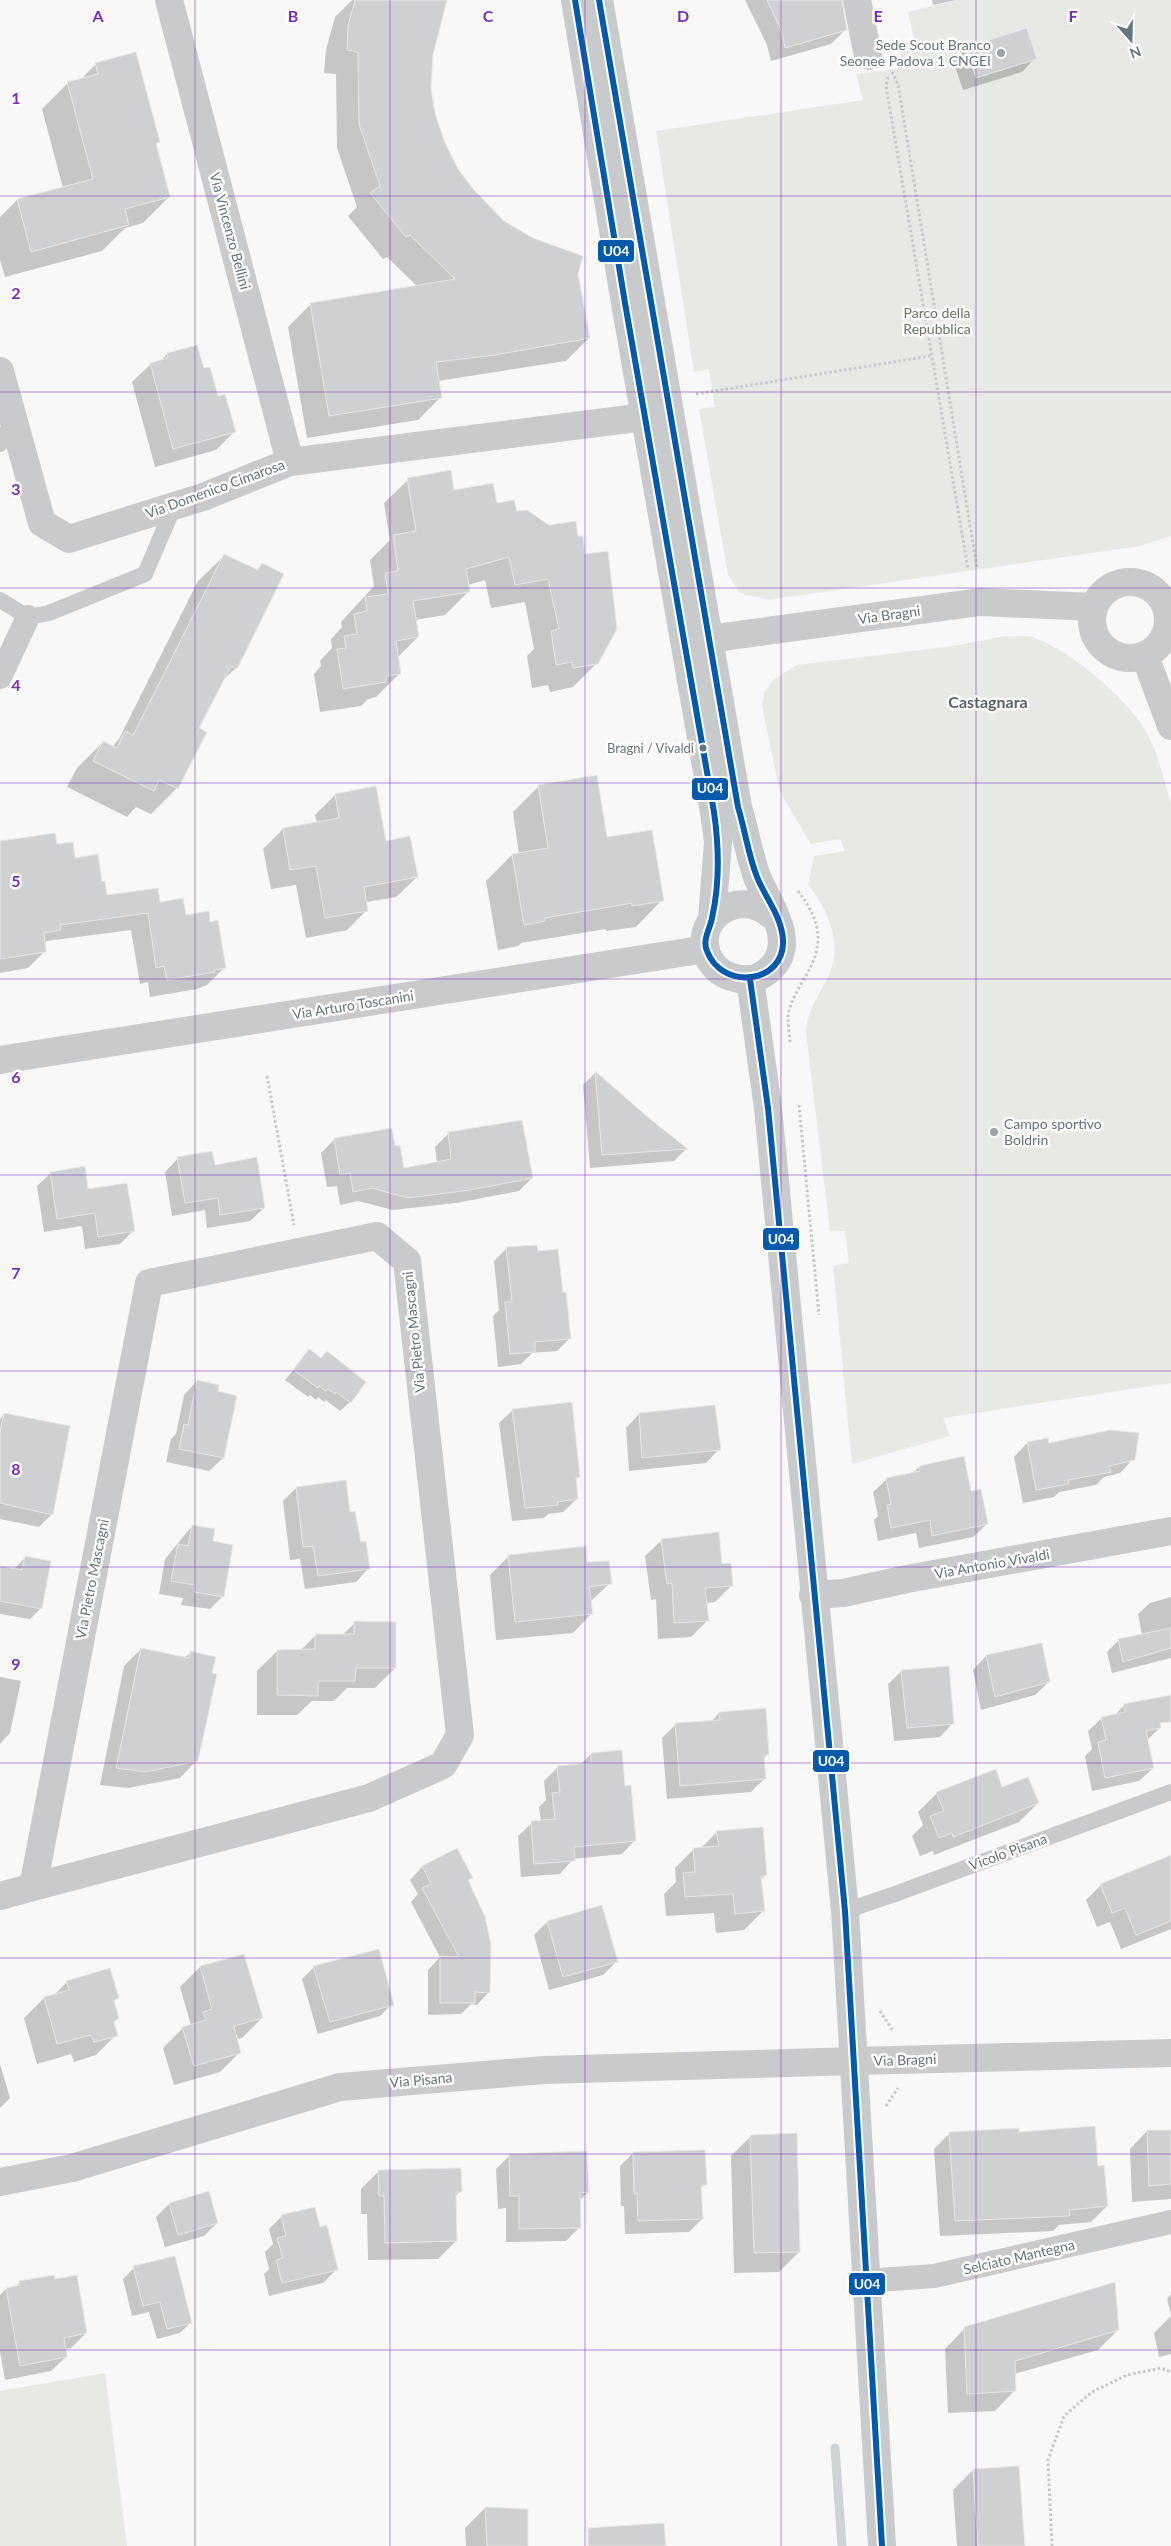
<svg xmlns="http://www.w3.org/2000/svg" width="1171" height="2546" font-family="Lato,sans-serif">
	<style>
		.green { fill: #e7e9e5 }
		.shadow { fill: #0003 }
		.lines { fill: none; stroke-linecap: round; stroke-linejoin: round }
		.stream { stroke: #cdd4d6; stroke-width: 9 }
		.building { fill: #ced0d1; stroke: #e8e8e7 }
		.path { stroke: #c7c8c9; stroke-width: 3; stroke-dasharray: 2.5 2.5; stroke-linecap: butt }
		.service { stroke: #c9cacb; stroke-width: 16 }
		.pedestrian { stroke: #c9cacb; stroke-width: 24 }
		.minor { stroke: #c9cacb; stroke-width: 28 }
		.tertiary { stroke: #c9cacb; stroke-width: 28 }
		.bus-1-casing { stroke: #fff; stroke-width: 10 }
		.bus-1 { stroke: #005aab; stroke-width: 6 }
		.grid { fill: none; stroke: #7b2cbf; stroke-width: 1; stroke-opacity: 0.55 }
		.poi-dot { fill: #99a2a9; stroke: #fff; stroke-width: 2 }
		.bus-dot { fill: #66747e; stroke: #fff; stroke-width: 2 }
		.labels { text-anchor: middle; stroke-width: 5; stroke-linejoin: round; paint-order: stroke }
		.bus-label { font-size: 13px; fill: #66747e; stroke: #fff; text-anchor: end }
		.poi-label { font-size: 14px; fill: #66747e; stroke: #fff; text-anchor: end }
		.street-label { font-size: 14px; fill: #66747e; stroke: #fff }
		.park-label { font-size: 14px; fill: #687765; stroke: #fff }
		.quarter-label { font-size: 16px; font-weight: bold; fill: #58626a; stroke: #fff }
		.grid-label { font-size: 16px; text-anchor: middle; font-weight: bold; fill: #7b2cbf; stroke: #fff; stroke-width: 5; stroke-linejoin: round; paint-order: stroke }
		.line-badge { stroke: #fff; stroke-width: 2 }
		.badge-label { font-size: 14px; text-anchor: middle; font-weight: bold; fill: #fff }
	</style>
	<rect width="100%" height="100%" fill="#f8f8f8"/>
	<path class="green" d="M957 0H1171V536L1140 546 768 600 740 593 728 575 699 409 715 407 709 369 694 372 656 131 863 100 856 74 903 68 899 43 915 42 908 12Z
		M1005 636C1013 637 1024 635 1032 637 1068 648 1131 701 1148 735 1159 756 1164 781 1171 804V1383L943 1418 950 1436 852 1464 833 1266 849 1263 845 1231H830L806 1032C807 1011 818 997 827 979 844 947 829 910 808 885L814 856 845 851 840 839 811 844 780 792 762 706 764 693 773 680 797 665 953 646Z
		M105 2373 127 2546H0V2391Z"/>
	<path class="shadow" d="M352 0H447L437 26 432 55 430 89 433 111 444 144 457 170 491 211 577 274 589 338 566 361 438 381 441 397 418 420 307 438 288 327 311 304 417 286 387 257 383 259 348 216 357 207 337 148 336 74 324 73 326 50 335 17Z
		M745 0H841L846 29 831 44 771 61 767 45Z
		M932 0H956L933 5Z
		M967 48 1035 58 1022 72 963 90 953 61Z
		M96 64 159 141 155 145 169 197 143 223 125 228 102 251 5 277 0 260V217L17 200 63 188 42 109 68 83 80 80Z
		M196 347 203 370 234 432 216 450 155 467 132 382 151 364 160 362 167 354Z
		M408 480 453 491 516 513 597 663 573 687 550 692 548 685 532 688 527 656 534 649 525 602 491 608 485 580 468 585 469 591 445 615 415 620 418 637 397 658 399 674 376 697 368 699 361 706 320 712 314 674 321 666 320 661 332 648 331 639 342 627 341 622 374 586 370 560 390 540 384 503Z
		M225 555 255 571 262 564 236 668 220 683 198 729 177 788 151 814 136 807 127 817 67 787 77 768 103 742 112 747 119 739 198 581Z
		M539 786 606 839 662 900 636 927 606 931V929L521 943 518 946 498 950 486 881 512 855 519 854 513 812Z
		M375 788 385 842 417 877 396 897 366 902 367 910 347 930 306 938 296 885 271 889 263 849 283 829 317 823 315 815 335 795Z
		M56 845 101 882 106 896 158 903 185 916 209 923 224 968 207 985 197 989 150 997 148 982 140 984 131 930 47 941 44 944 45 951 28 968 0 973V854Z
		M595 1073 686 1149 674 1161 590 1168 583 1085Z
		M449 1133 532 1178 519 1191 456 1203 393 1210 358 1201 340 1205 337 1186 327 1187 321 1153 335 1139 394 1148 403 1169 437 1163 435 1147Z
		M178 1158 214 1166 264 1208 250 1221 207 1228 205 1210 172 1216 165 1172Z
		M51 1173 87 1191 134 1230 120 1244 85 1249 82 1226 44 1232 37 1186Z
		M507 1248 536 1253 570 1338 557 1351 532 1353 521 1364 498 1367 493 1316 499 1310 494 1261Z
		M309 1351 350 1402 340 1411 326 1400 324 1402 318 1397 316 1400 310 1395 308 1397 285 1380Z
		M197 1381 223 1458 209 1471 166 1462 171 1439 176 1434 184 1395Z
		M513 1410 579 1477 575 1481 577 1499 563 1512 548 1514 544 1518 512 1521 499 1423Z
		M4 1414 52 1514 39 1527 0 1519V1419Z
		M639 1414 719 1449 706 1463 629 1471 626 1428Z
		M1047 1440 1048 1445 1133 1459 1120 1473 1104 1477 1096 1485 1059 1492 1054 1497 1023 1503 1014 1457 1027 1443Z
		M963 1458 970 1493 987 1524 973 1537 919 1548 916 1533 878 1541 874 1520 878 1516 873 1492 887 1479 913 1473 919 1467Z
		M296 1488 349 1513 369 1568 356 1582 305 1589 300 1559 290 1560 283 1501Z
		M192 1526 211 1542 223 1596 210 1609 181 1605 183 1598 159 1594 165 1559Z
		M662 1540 721 1565 731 1586 715 1602 706 1603 708 1620 691 1637 658 1639 656 1599 651 1600 645 1556Z
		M509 1556 586 1564 610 1583 590 1602 591 1614 573 1633 496 1640 490 1575Z
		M25 1558 41 1608 30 1619 0 1614V1567L13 1570Z
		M1171 1597V1658L1112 1673 1107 1652 1119 1640 1142 1635 1138 1614 1150 1603Z
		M355 1623 395 1668 375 1688H347L334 1701H312L297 1715H257V1671L277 1651H300L316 1635H342Z
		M1041 1645 1049 1682 1035 1695 981 1710 973 1670 986 1656Z
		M141 1649 184 1658 190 1653 197 1760 180 1778 128 1788 100 1785 124 1666Z
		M902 1671 953 1723 940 1737 894 1741 888 1684Z
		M0 1677 21 1681 10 1733 0 1744Z
		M1124 1705 1160 1728 1147 1740 1153 1768 1139 1781 1092 1791 1085 1756 1092 1749 1088 1731 1102 1718 1114 1716Z
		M719 1713 768 1754 763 1759 765 1778 751 1792 667 1799 662 1738 676 1724 711 1722Z
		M591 1754 624 1787 635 1840 622 1854 573 1859 560 1874 521 1877 518 1836 532 1823 541 1822 539 1807 546 1800 544 1781 558 1767 580 1765Z
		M1002 1788 1038 1803 1019 1822 934 1855 933 1851 920 1856 912 1836 923 1825 918 1812 937 1793Z
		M717 1832 766 1875 760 1880 763 1911 744 1930 716 1933 714 1913 666 1916 664 1894 676 1882 675 1868 694 1849 701 1848Z
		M457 1850 471 1877 467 1881 489 1992 477 2005 471 2004 461 2014 428 2015V1970L440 1957 411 1902 418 1894 410 1880 422 1867Z
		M1171 1856V1929L1121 1949 1110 1922 1097 1927 1086 1900 1101 1885Z
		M547 1922 616 1962 603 1975 549 1990 534 1935Z
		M243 1955 262 2018 242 2038 236 2039 240 2052 220 2072 174 2085 163 2048 183 2028 191 2025 180 1987 200 1967Z
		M314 1967 392 2004 380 2016 318 2034 302 1979Z
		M67 1982 118 1998 113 2002 118 2018 113 2023 116 2035 96 2055 74 2062 71 2054 37 2064 24 2018 44 1998 54 1995Z
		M0 2064 10 2098 0 2108Z
		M1147 2131H1171V2199L1132 2202 1130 2149Z
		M950 2133 1018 2134 1096 2167 1107 2206 1091 2222 1059 2225 1053 2231 940 2236 934 2149Z
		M751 2136 799 2252 779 2272 734 2273 731 2156Z
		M633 2153 705 2184 700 2189 702 2219 689 2232 625 2234 624 2206H621L620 2166Z
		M510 2155 587 2193 579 2201 580 2227 566 2241 506 2242V2208L498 2209 496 2169Z
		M379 2171 460 2191 455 2197 456 2241 438 2259 368 2260 367 2214H361V2189Z
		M208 2193 217 2223 204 2236 165 2247 156 2217 169 2204Z
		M282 2216 319 2228 336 2270 323 2283 269 2296 264 2274 269 2269 265 2252 273 2244 269 2229Z
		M134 2268 191 2322 180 2333 157 2339 149 2312 132 2316 123 2279Z
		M20 2282 86 2333 71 2348 64 2349 66 2357 51 2371 5 2380 0 2352V2295L6 2289 15 2287Z
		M1171 2294V2315L1167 2299Z
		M1171 2316V2354L1159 2357 1154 2333Z
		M965 2328 1118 2330 1098 2350 1014 2374 1015 2390 995 2411 948 2413 945 2349Z
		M973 2470 1023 2546H957L953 2490Z
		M485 2508 527 2546H466L465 2528Z"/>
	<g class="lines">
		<path class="stream" d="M835 2448 842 2546"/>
	</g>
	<path class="building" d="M355 0H447L433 55 431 89 435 113 445 143 458 169 473 189 504 221 533 238 583 256 578 274 590 338 495 355 436 362 442 398 329 416 310 303 455 279 410 235 406 237 370 193 380 186 359 124 358 52 347 50 348 26Z
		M767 0H842L847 30 785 48 781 30Z
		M1027 28 1037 59 976 78 966 47Z
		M136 52 160 142 156 143 170 197 125 209 129 225 31 252 17 199 93 179 67 82 98 74 95 63Z
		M197 345 204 368 210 367 218 396 225 394 236 432 173 449 150 363 168 358 167 353Z
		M451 470 454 490 493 483 497 503 514 500 517 511 527 510 549 525 576 521 578 536H583L585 554 608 551 617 629 598 664 573 668 572 662 556 665 551 631 559 629 548 579 515 585 509 557 466 569 470 592 413 601 419 637 396 641 401 674 386 676V682L343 689 337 649 346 648 344 636 357 634 354 614 367 611 365 597 388 594 385 573 398 571 393 535 416 531 407 478Z
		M224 554 258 570 262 563 284 574 237 669 231 666 199 728 207 732 178 789 159 780 154 791 93 761 103 741 117 748 125 731 133 735Z
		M597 775 607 837 652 830 664 901 632 906V903L545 918V921L524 925 512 854 548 848 538 785Z
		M376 786 386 841 410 836 418 877 364 887 368 911 325 918 316 866 290 870 283 828 339 818 335 794Z
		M55 833 57 844 73 842 75 858 98 854 102 881H105L107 895 158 888 160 902 183 898 186 915 209 911 210 922 218 920 226 968 214 970 215 972 167 980 164 966 156 968 148 913 60 925 61 930 44 933 46 952 0 959V841Z
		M595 1071 650 1119 688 1149 602 1155Z
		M522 1120 533 1178 470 1190 408 1198 372 1188 353 1192 350 1173 340 1175 334 1138 392 1128 395 1146 400 1145 404 1168 451 1159 448 1132Z
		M212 1151 215 1165 257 1157 265 1208 220 1215 218 1198 185 1203 177 1157Z
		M85 1166 88 1189 127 1183 135 1231 98 1237 95 1213 57 1219 50 1172Z
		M537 1245 538 1251 558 1249 563 1293 566 1292 571 1339 535 1342V1352L510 1354 505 1302H512L506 1247Z
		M309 1349 321 1358 327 1351 366 1382 351 1403 336 1392 335 1394 328 1389 326 1391 319 1386 318 1388 293 1370Z
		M197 1380 219 1385 218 1391 237 1396 224 1458 179 1449 184 1424 188 1425Z
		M572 1402 580 1477 576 1478 578 1499 557 1502 558 1505 525 1508 512 1409Z
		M715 1405 721 1450 642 1458 639 1413Z
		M4 1413 70 1426 53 1515 0 1503V1432Z
		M1110 1430 1139 1433 1135 1460 1109 1466 1111 1472 1068 1480 1069 1484 1036 1490 1027 1442 1048 1438 1049 1443Z
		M964 1456 971 1491 981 1489 988 1524 932 1536 930 1520 891 1528 887 1505 891 1504 886 1478 920 1471 919 1466Z
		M346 1480 350 1512 355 1511 361 1542 366 1541 370 1569 318 1576 313 1546 303 1547 296 1487Z
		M192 1525 215 1529 213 1541 233 1545 224 1597 194 1592 195 1585 171 1581 178 1544 188 1546Z
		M719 1532 722 1564 731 1563 733 1586 705 1588 709 1621 674 1623 672 1583 667 1584 661 1539Z
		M586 1546 587 1562 609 1561 612 1584 589 1587 593 1614 515 1622 508 1555Z
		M25 1556 51 1561 42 1609 0 1601V1566L22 1570Z
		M354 1621 396 1622V1668H356L355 1681H318V1696L277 1695V1650L315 1649V1634H354Z
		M1171 1628V1648L1123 1662 1118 1639Z
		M1042 1643 1050 1682 995 1697 986 1655Z
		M141 1648 189 1658 190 1651 216 1657 212 1673 217 1674 198 1761 145 1772 116 1768Z
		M949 1666 954 1724 907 1728 901 1670Z
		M1171 1695V1722L1160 1723 1161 1728 1146 1731 1154 1768 1105 1778 1098 1742 1106 1740 1101 1717 1125 1712 1123 1704Z
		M766 1708 769 1755H764L766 1779 680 1786 675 1723 720 1720 719 1712Z
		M622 1750 625 1786 631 1785 636 1841 574 1847 575 1861 534 1864 531 1821 555 1819 552 1793 560 1792 557 1766 591 1763V1753Z
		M996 1769 1002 1787 1028 1777 1039 1803 953 1837 952 1833 939 1838 930 1816 944 1811 936 1792Z
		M763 1827 767 1875 761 1876 765 1911 735 1914 733 1894 685 1897 683 1873 695 1872 693 1848 719 1846 716 1831Z
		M457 1848 473 1878 468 1880 485 1917 491 1944 490 1993 475 1992V2003H440V1956L459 1957 422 1888 431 1884 422 1866Z
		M1171 1855V1921L1136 1935 1125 1908 1112 1913 1100 1884Z
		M602 1905 618 1962 563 1977 547 1921Z
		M379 1949 394 2005 330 2022 313 1966Z
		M244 1954 263 2018 234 2026 241 2053 194 2066 182 2027 206 2020 203 2012 212 2009 200 1966Z
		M110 1968 119 1998 114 2000 119 2019 114 2021 118 2036 94 2042 91 2035 57 2044 44 1997 69 1990 66 1981Z
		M1095 2126 1098 2166 1104 2165 1108 2206 1069 2210 1070 2216 955 2221 949 2132 1019 2128V2132Z
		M1147 2130H1171V2184L1149 2186Z
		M797 2133 800 2252 754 2253 750 2135Z
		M705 2150 707 2185H701L703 2219 638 2221 637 2193 634 2194 633 2152Z
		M587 2151 589 2193 580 2192 581 2228 519 2229V2196H510L509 2154Z
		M461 2168 462 2192H456L457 2241 385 2243 384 2196H379L378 2170Z
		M209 2191 218 2223 178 2235 169 2203Z
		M315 2207 320 2227 327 2225 338 2270 282 2283 276 2260 283 2258 277 2238 286 2236 281 2215Z
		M175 2256 192 2323 167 2329 160 2302 143 2306 133 2266Z
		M54 2275 55 2279 77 2275 87 2333 64 2338 67 2357 20 2366 6 2288 20 2285 19 2281Z
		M1115 2282 1119 2330 1015 2361 1016 2391 967 2394 964 2327Z
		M1019 2466 1025 2546H978L973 2469Z
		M485 2507 528 2509V2546H487Z
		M664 2523 666 2546H588V2528Z"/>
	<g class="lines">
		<path class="path" d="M892 72 898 84 977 568
			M888 77 886 86 968 569
			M696 394 930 356
			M790 1042C789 1033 788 1023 788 1015 790 1003 798 989 804 979 825 944 822 923 798 891
			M267 1076 294 1225
			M799 1105 819 1315
			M880 2011 893 2031
			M886 2106 898 2088
			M1052 2546 1048 2460 1064 2416 1092 2392 1127 2375 1161 2368 1171 2372"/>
		<path class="service" d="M0 444 13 421
			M0 600 28 617 49 613 145 574 174 506
			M845 1911 895 1894 1171 1792"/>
		<path class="pedestrian" d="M0 677 28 617
			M865 2281 934 2276 1171 2222"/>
		<path class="minor" d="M169 0 290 462
			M857 0 868 56
			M0 371 42 523 69 539 203 497 290 462 668 414
			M1092 620a38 38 0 1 1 76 0a38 38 0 1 1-76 0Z
			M686 644 730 636 980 602 1093 607
			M1145 656 1171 726
			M0 1060 706 949
			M813 1595 843 1593 907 1579 1171 1531
			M0 1896 33 1887 369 1798 443 1765 460 1735 407 1261 377 1236 149 1283 33 1887
			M855 2061 1171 2053"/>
		<path class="tertiary" d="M575 0 625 303 714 812 718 842 712 919
			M599 0 738 807C745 830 749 854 757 877 768 903 798 942 771 968 765 974 757 979 748 979 737 980 724 976 716 968 681 931 734 879 775 918
			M750 979 768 1108 845 1911 882 2546
			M0 2182 72 2168 340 2087 544 2070 855 2061"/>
		<g class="bus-1-casing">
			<path id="bus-1" d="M575 0 625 303 714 812C719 847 720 883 712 918 710 929 702 940 707 951 722 991 785 984 783 940 782 917 765 897 757 877 748 854 745 830 738 807L599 0
				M750 979 768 1108 845 1911 882 2546"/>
		</g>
		<use href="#bus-1" class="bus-1"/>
	</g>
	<path class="grid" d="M195 0V2546M390 0V2546M585 0V2546M781 0V2546M976 0V2546M0 196H1171M0 392H1171M0 588H1171M0 783H1171M0 979H1171M0 1175H1171M0 1371H1171M0 1567H1171M0 1763H1171M0 1958H1171M0 2154H1171M0 2350H1171"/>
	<g class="poi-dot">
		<circle cx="1001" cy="53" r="5"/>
		<circle cx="994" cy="1132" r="5"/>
	</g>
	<circle class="bus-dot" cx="703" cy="748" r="4.5"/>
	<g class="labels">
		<g class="bus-label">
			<text x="694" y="753">Bragni / Vivaldi</text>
		</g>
		<g class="poi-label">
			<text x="991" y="50">Sede Scout Branco<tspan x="991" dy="16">Seonee Padova 1 CNGEI</tspan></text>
			<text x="1004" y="1129" text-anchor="start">Campo sportivo<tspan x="1004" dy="16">Boldrin</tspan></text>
		</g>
		<g class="street-label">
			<text transform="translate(230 231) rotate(75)" y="5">Via Vincenzo Bellini</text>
			<text transform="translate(215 489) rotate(-20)" y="5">Via Domenico Cimarosa</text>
			<text transform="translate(889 615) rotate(-8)" y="5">Via Bragni</text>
			<text transform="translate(353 1005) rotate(-9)" y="5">Via Arturo Toscanini</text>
			<text transform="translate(414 1332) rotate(-96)" y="5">Via Pietro Mascagni</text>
			<text transform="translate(992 1564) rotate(-10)" y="5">Via Antonio Vivaldi</text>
			<text transform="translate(92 1579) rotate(-79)" y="5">Via Pietro Mascagni</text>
			<text transform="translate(1008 1852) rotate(-20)" y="5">Vicolo Pisana</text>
			<text transform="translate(905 2060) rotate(-2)" y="5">Via Bragni</text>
			<text transform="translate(421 2080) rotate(-5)" y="5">Via Pisana</text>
			<text transform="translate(1019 2257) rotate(-13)" y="5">Selciato Mantegna</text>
		</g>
		<g class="park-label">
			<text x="937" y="318">Parco della<tspan x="937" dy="16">Repubblica</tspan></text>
		</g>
		<g class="quarter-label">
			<text x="988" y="708">Castagnara</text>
		</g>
	</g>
	<g class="grid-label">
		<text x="98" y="22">A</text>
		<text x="293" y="22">B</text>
		<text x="488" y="22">C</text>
		<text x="683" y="22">D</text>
		<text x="878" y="22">E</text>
		<text x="1073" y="22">F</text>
		<text x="16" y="104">1</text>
		<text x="16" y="299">2</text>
		<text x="16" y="495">3</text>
		<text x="16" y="691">4</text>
		<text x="16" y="887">5</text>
		<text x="16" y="1083">6</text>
		<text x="16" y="1279">7</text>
		<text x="16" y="1475">8</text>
		<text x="16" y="1670">9</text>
	</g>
	<g class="line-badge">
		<rect x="597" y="239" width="38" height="24" rx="5" fill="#005aab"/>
		<rect x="691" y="777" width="38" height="24" rx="5" fill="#005aab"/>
		<rect x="762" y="1227" width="38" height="24" rx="5" fill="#005aab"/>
		<rect x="812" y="1749" width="38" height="24" rx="5" fill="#005aab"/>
		<rect x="848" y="2272" width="38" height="24" rx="5" fill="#005aab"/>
	</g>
	<g class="badge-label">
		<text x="616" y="256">U04</text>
		<text x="710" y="793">U04</text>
		<text x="781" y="1244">U04</text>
		<text x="831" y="1766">U04</text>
		<text x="867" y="2289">U04</text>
	</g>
	<g transform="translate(1131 40) rotate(160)" stroke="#ffffff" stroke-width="4" paint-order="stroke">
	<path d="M0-4L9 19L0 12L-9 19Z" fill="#66747e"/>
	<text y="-8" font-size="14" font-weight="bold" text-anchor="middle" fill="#66747e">N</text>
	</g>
</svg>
